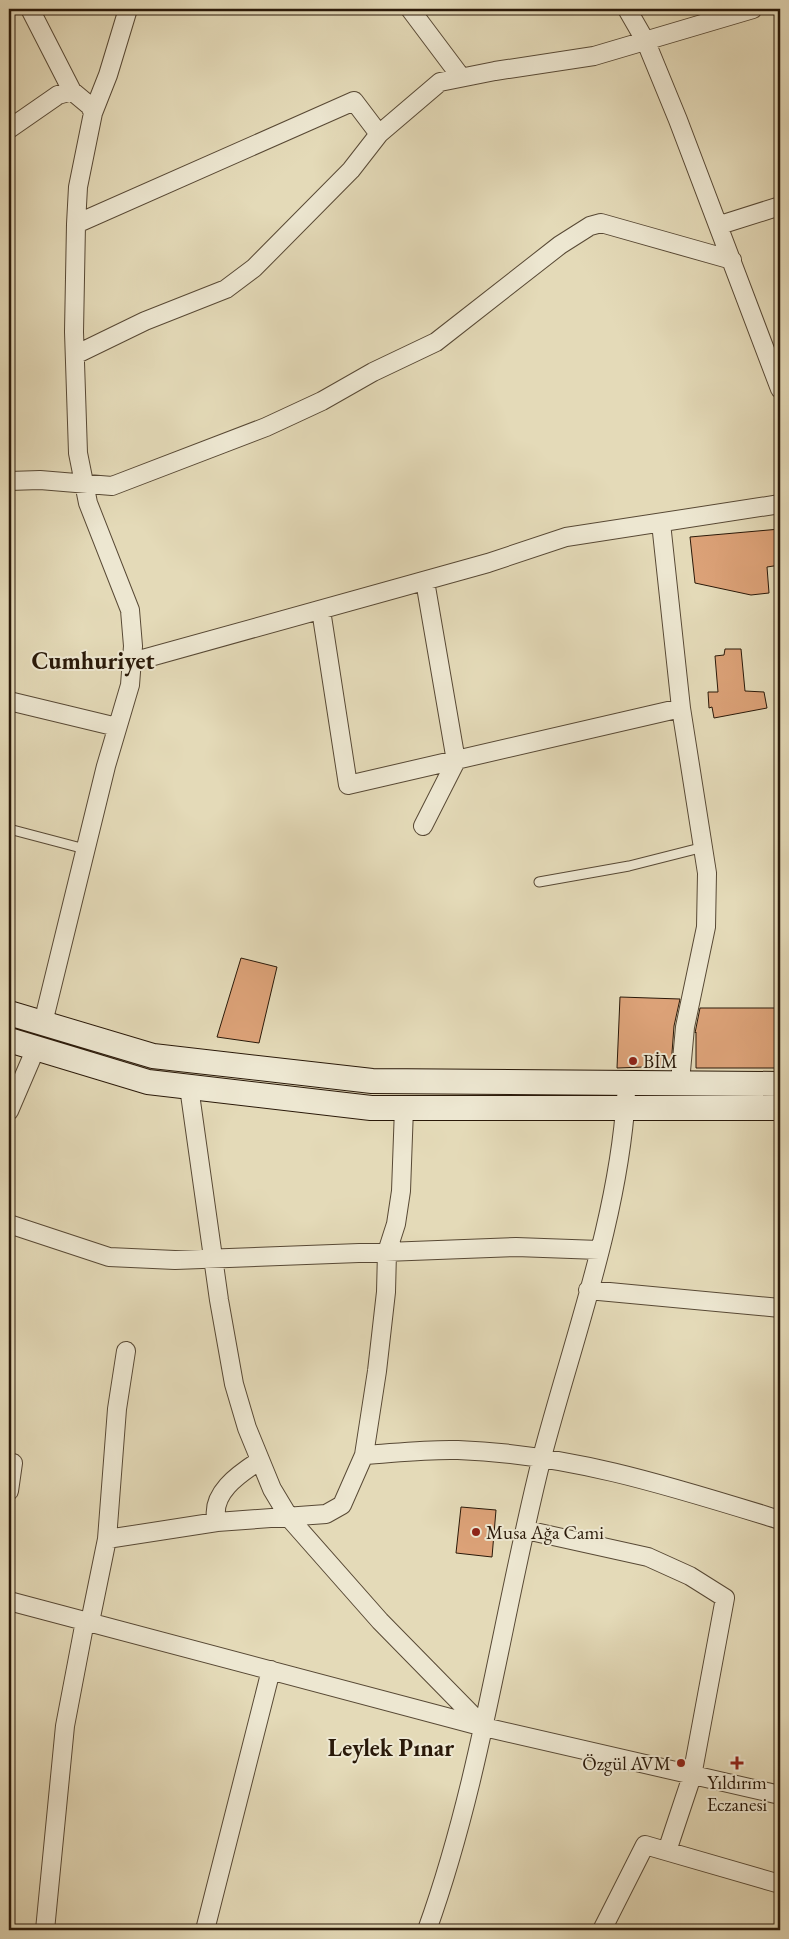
<svg xmlns="http://www.w3.org/2000/svg" width="789" height="1939" font-family="'EB Garamond',serif">
	<style>
		.building { fill: #dca278; stroke: #2a1909 }
		.lines { fill: none; stroke-linecap: round; stroke-linejoin: round }
		.service-casing { stroke: #584935; stroke-width: 11 }
		.minor-casing { stroke: #584935; stroke-width: 20 }
		.secondary-casing { stroke: #2a1909; stroke-width: 26 }
		.service { stroke: #ede7d1; stroke-width: 9 }
		.minor { stroke: #ede7d1; stroke-width: 18 }
		.secondary { stroke: #ede7d1; stroke-width: 24 }
		.poi-dot { fill: #8f2418; stroke: #ede7d1; stroke-width: 2 }
		.labels { text-anchor: middle; stroke-width: 4; stroke-linejoin: round; paint-order: stroke }
		.poi-label { font-size: 19px; fill: #2a1909; stroke: #ede7d1; text-anchor: start }
		.district-label { font-size: 24px; font-weight: bold; fill: #2a1909; stroke: #ede7d1 }
	</style>
	<rect width="100%" height="100%" fill="#e4dab8"/>
	<filter id="stains"><feTurbulence type="fractalNoise" baseFrequency=".004" numOctaves="4"/><feColorMatrix values="0 0 0 0 .2 0 0 0 0 .09 0 0 0 0 .02 0 0 0 .5 -.17"/></filter>
	<radialGradient id="worn" r=".72"><stop offset=".6" stop-color="#630" stop-opacity="0"/><stop offset="1" stop-color="#630" stop-opacity=".3"/></radialGradient>
	<path class="building" d="M780 529V565L767 567 769 593 751 595 695 583 690 537Z
		M725 649H741L745 691 764 692 767 708 714 718 712 707 709 708 708 692H718L715 656 724 655Z
		M241 958 277 967 259 1043 217 1037Z
		M620 997 680 999 674 1026 671 1066 617 1068Z
		M700 1008H780V1068H696V1032L695 1033Z
		M461 1507 496 1510 492 1557 456 1553Z"/>
	<g class="lines">
		<g class="service-casing">
			<path id="service" d="M9 829 85 849
				M539 882 629 866 704 847"/>
		</g>
		<g class="minor-casing">
			<path id="minor" d="M30 9 72 91 90 106 93 113 78 187 76 224 74 332 78 453 88 503 130 610 133 646 130 685 106 766 43 1023
				M410 9 461 77
				M627 9 646 42 678 120 780 389
				M93 113 108 75 128 9
				M9 129 58 95 72 91
				M76 224 354 101 379 134 440 82 495 71 594 56 753 9
				M720 225 780 206
				M75 355 145 321 226 289 254 268 351 170 379 134
				M9 481 40 480 112 486 266 427 322 401 373 372 436 342 560 245 590 226 601 223 732 260
				M661 523 681 708 707 873 706 927 685 1027 680 1082
				M321 610 348 785 681 708
				M132 662 488 563 566 537 780 504
				M9 701 117 727
				M423 826 456 761 425 581
				M189 1087 219 1300 234 1384 247 1428 272 1489 290 1519 380 1621 484 1727
				M9 1111 36 1048
				M9 1224 109 1257 175 1260 516 1247 599 1250
				M588 1290 780 1308
				M364 1455C395 1453 427 1449 458 1450 571 1454 673 1487 780 1520
				M9 1491 13 1463
				M217 1522C209 1494 239 1474 259 1461
				M526 1530 648 1557 690 1576 725 1598 692 1776 667 1851
				M107 1539 217 1522 326 1514 342 1505 364 1455 377 1371 386 1292 387 1252 396 1224 401 1191 404 1108
				M9 1601 484 1727 780 1795
				M90 1622 107 1539 117 1409 126 1351
				M45 1930 65 1726 85 1621
				M205 1930 271 1670
				M427 1930C482 1777 502 1615 542 1457 573 1339 618 1220 626 1097
				M602 1930 645 1845 780 1884"/>
		</g>
		<g class="secondary-casing">
			<path id="secondary" d="M9 1013 153 1056 372 1081 780 1084
				M9 1040 148 1082 371 1108H780"/>
		</g>
		<use href="#service" class="service"/>
		<use href="#minor" class="minor"/>
		<use href="#secondary" class="secondary"/>
	</g>
	<g class="poi-dot">
		<circle cx="633" cy="1061" r="5"/>
		<circle cx="476" cy="1532" r="5"/>
		<circle cx="681" cy="1763" r="5"/>
		<path d="M734.5 1755.5h5v5h5v5h-5v5h-5v-5h-5v-5h5z"/>
	</g>
	<g class="labels">
		<g class="poi-label">
			<text x="643" y="1068">BİM</text>
			<text x="486" y="1539">Musa Ağa Cami</text>
			<text x="671" y="1770" text-anchor="end">Özgül AVM</text>
			<text x="737" y="1789" text-anchor="middle">Yıldırım<tspan x="737" dy="22">Eczanesi</tspan></text>
		</g>
		<g class="district-label">
			<text x="93" y="669">Cumhuriyet</text>
			<text x="391" y="1756">Leylek Pınar</text>
		</g>
	</g>
	<rect width="789" height="1939" fill="none" stroke="#e4dab8" stroke-width="30"/>
	<rect x="10" y="10" width="769" height="1919" fill="none" stroke="#2a1909" stroke-width="2.5"/>
	<rect x="15" y="15" width="759" height="1909" fill="none" stroke="#2a1909"/>
	<rect width="100%" height="100%" filter="url(#stains)"/>
	<rect width="100%" height="100%" fill="url(#worn)"/>
</svg>
